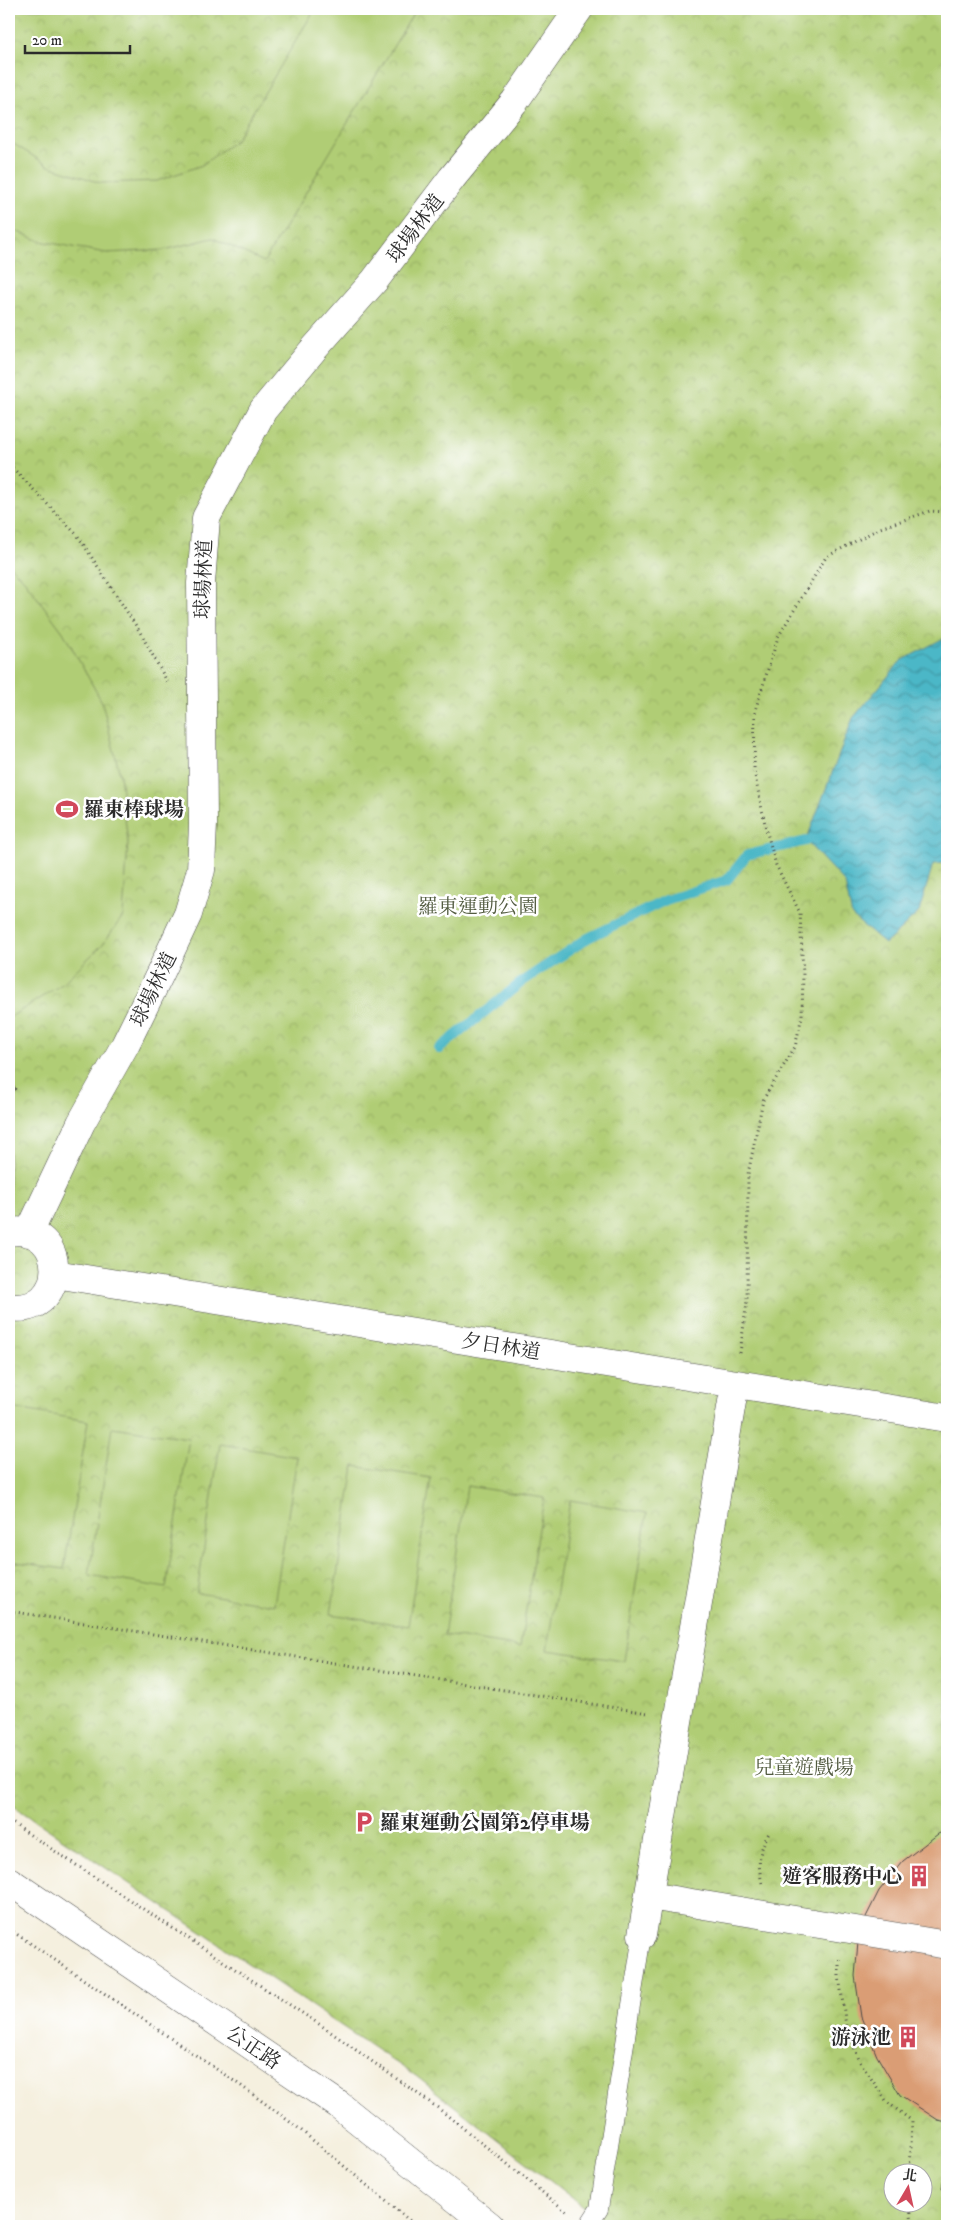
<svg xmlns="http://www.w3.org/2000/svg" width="956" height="2235" font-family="'IM FELL DW Pica','Noto Serif TC',serif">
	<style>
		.park { fill: url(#park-crowns); stroke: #6e7c50; fill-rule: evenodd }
		.pitch { fill: #b0cd74; stroke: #6e7c50 }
		.water { fill: url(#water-waves); stroke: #3b7179 }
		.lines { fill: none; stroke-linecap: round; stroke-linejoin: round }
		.stream { stroke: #4bb7c7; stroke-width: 10 }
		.building { fill: #da9d75 }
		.lane-casing { stroke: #494946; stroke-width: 19 }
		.street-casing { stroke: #494946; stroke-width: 29 }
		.secondary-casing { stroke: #494946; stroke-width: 29 }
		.path { stroke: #494946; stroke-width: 3; stroke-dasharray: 1 4; stroke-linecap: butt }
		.lane { stroke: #fff; stroke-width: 18 }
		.street { stroke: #fff; stroke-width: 28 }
		.secondary { stroke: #fff; stroke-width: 28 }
		.labels { text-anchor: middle; stroke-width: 5; stroke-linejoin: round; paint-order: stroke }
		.street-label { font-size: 20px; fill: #2b2b2b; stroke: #fff }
		.poi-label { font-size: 20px; font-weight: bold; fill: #2b2b2b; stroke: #fff; text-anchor: start }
		.park-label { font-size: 20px; fill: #535c41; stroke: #fff }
	</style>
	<defs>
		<pattern id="park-crowns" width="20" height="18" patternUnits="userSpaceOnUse" patternTransform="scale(1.25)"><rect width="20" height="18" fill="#b0cd74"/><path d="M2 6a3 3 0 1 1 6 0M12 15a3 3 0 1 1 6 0" fill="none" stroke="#98b065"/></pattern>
		<pattern id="water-waves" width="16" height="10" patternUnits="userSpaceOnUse" patternTransform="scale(1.25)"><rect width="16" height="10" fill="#4bb7c7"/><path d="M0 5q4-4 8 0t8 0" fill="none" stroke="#3f95a2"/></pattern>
	</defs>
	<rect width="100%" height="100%" fill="#fff"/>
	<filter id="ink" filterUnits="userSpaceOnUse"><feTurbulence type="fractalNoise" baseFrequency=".02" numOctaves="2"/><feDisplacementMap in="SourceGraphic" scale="10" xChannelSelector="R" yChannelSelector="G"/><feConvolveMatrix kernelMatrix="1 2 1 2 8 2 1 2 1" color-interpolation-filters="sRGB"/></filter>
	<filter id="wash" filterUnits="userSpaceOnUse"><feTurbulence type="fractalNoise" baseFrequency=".0096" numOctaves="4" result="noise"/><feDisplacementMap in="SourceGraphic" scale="20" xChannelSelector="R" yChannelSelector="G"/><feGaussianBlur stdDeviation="1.12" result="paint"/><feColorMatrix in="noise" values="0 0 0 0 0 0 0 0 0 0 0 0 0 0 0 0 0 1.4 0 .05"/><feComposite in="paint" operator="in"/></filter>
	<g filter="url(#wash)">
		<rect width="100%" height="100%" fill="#f5f0df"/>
		<path class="park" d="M9 9H947V2226H608L416 2076 9 1803ZM894 2172H924V2202H894Z"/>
		<path class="pitch" d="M315 9H416L264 262 213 238 164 250 106 253 40 241 9 228V141L49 166 101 183 157 181 202 165 236 140Z
			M9 565 24 580 63 632 102 702 120 775 128 843 123 916 103 944 62 984 9 1018Z
			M11 1408 88 1421 64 1569 9 1561V1420Z
			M112 1427 189 1438 166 1588 89 1575Z
			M220 1444 297 1457 274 1605 197 1593Z
			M354 1466 431 1478 408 1626 331 1614Z
			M467 1486 544 1498 520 1647 444 1635Z
			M570 1500 647 1513 624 1661 547 1650Z"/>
		<path class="water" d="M942 639 947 640V863L933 864 919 912 885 944 852 916 845 883 806 841 853 718 901 661Z"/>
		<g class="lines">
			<path class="stream" d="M439 1049 523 981 588 938 666 900 727 880 747 855 806 841"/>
		</g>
		<g id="blocks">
			<path class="building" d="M9 1078 16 1089 9 1093Z
				M947 1830V2122L938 2120 900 2095 877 2056 861 2017 855 1976 859 1931 879 1891 903 1861 938 1834Z
				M946 2166H947V2190L942 2189Z"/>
		</g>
	</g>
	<g filter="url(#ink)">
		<use href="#blocks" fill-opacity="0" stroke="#494946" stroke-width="1"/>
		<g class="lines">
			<g class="lane-casing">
				<path id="lane" d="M588 2226 599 2209 642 1935"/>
			</g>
			<g class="street-casing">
				<path id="street" d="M9 1232C70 1222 69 1317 9 1307
					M29 1233 81 1123 125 1045 159 976 188 914 201 870 203 824 201 583 206 518 263 410 313 350 375 280 452 178 515 101 579 9
					M55 1274 947 1418
					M649 1896 947 1945
					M642 1935 735 1384"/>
			</g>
			<g class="secondary-casing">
				<path id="secondary" d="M9 1881 339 2105 490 2226"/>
			</g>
			<path class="path" d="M9 464 78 536 140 632 169 685
				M740 1353 747 1301 748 1174 763 1100 795 1047 802 1016 803 973 800 913 776 865 766 829 754 771 755 711 778 637 826 557 880 528 930 511 947 512
				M9 1611 648 1713
				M9 1821 322 2026 438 2108 567 2212
				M762 1883C757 1862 759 1851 769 1833
				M9 1929 240 2085 297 2127 416 2226
				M839 1960V1976L846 2026 860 2062 887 2102 912 2121 910 2172
				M910 2202 912 2226"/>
			<use href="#lane" class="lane"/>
			<use href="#street" class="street"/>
			<use href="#secondary" class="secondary"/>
		</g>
	</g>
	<defs>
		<g id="stadium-bare" transform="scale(1.725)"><path d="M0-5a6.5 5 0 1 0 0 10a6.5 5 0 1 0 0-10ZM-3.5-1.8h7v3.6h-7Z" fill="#d1495b" stroke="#fff" stroke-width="2.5" paint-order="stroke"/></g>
		<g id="parking-bare" transform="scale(1.725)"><path d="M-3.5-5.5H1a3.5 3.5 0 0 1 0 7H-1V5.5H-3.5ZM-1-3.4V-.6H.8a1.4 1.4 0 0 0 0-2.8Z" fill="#d1495b" stroke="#fff" stroke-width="2.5" paint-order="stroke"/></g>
		<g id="building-bare" transform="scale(1.725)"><path d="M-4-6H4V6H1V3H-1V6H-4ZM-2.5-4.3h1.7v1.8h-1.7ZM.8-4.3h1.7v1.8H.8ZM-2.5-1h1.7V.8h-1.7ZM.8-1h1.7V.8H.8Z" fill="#d1495b" stroke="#fff" stroke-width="2.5" paint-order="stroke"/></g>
	</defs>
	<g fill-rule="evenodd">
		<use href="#stadium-bare" x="67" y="809"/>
		<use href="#parking-bare" x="364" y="1822"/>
		<use href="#building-bare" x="919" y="1876"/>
		<use href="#building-bare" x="908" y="2037"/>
	</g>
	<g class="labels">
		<g class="street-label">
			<text transform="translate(415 228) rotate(-53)" y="7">球場林道</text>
			<text transform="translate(203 579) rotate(-88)" y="7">球場林道</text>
			<text transform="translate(153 989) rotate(-64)" y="7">球場林道</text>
			<text transform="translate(501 1346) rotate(9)" y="7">夕日林道</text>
			<text transform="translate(254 2047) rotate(34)" y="7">公正路</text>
		</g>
		<g class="poi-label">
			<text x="84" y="816">羅東棒球場</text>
			<text x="380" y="1829">羅東運動公園第2停車場</text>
			<text x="902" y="1883" text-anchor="end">遊客服務中心</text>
			<text x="891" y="2044" text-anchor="end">游泳池</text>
		</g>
		<g class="park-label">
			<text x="478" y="913">羅東運動公園</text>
			<text x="804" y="1774">兒童遊戲場</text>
		</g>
	</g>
	<rect width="956" height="2235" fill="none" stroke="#fff" stroke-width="30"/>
	<g transform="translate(908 2188) rotate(9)"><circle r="24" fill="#ffffff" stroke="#aaaaaa"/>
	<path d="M0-4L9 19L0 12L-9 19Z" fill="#d1495b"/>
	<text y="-8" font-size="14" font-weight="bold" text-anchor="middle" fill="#2b2b2b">北</text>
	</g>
	<path d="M25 45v8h105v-8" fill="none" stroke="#2b2b2b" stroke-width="2.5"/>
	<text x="32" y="45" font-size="15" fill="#2b2b2b" stroke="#ffffff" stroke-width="4" paint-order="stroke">20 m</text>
</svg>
